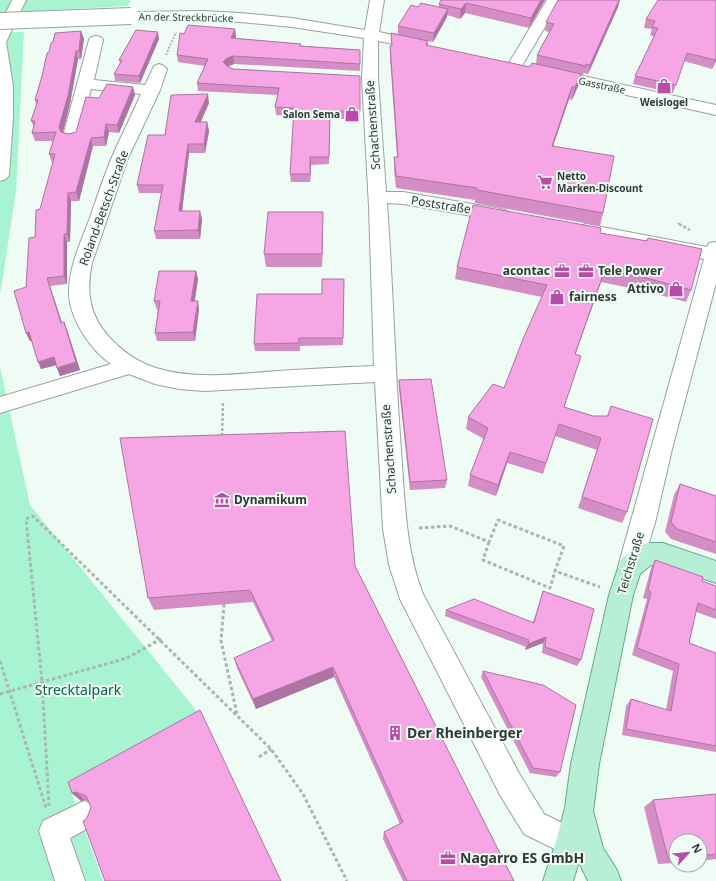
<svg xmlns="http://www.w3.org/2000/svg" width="716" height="881" font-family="'Noto Sans',sans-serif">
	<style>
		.green { fill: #a8f4d2 }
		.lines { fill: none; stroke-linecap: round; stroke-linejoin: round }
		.minor-casing { stroke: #97a39d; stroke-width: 2 }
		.major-casing { stroke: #69a88c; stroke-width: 2 }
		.path-far2 { stroke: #abb6b1; stroke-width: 2; stroke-dasharray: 2 1.5; stroke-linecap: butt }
		.path-far1 { stroke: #abb6b1; stroke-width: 2.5; stroke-dasharray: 3 2; stroke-linecap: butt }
		.path { stroke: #abb6b1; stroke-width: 3; stroke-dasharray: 3.5 2.5; stroke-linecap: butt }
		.minor { fill: #fff; fill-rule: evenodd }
		.major { fill: #b6eed6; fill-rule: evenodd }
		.minor-bridge-casing { stroke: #97a39d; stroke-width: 18; stroke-linecap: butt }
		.minor-bridge { stroke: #fff; stroke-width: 16 }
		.wall { fill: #d48ec5 }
		.shaded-wall { fill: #ac74a0 }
		.building { fill: #f6a5e5; stroke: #ac74a0 }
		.labels { text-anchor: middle; stroke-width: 4; stroke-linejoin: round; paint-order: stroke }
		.far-street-label { font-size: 10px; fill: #333936; stroke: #eefcf5 }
		.far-poi-label { font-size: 10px; font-weight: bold; fill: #333936; stroke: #eefcf5 }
		.street-label { font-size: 12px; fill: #333936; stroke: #eefcf5 }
		.poi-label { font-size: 12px; font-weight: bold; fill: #333936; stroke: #eefcf5; text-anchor: start }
		.near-park-label { font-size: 14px; fill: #066548; stroke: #eefcf5 }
		.near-poi-label { font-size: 14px; font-weight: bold; fill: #333936; stroke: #eefcf5; text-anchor: start }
	</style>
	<rect width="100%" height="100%" fill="#eefcf5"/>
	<path class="green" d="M0 0H131L128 6 0 13Z
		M0 32H24L16 192 0 295Z
		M0 367 30 505 200 715 69 785 103 881H0Z"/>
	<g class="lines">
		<g class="minor-casing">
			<path id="minor" d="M12 0H26L6 42 13 86V117L9 175 6 179 0 181V25Z
				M370 0H384L379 32 425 42 427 45 425 48 420 49 378 41V78L386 192H403L501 209 507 211 510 215 507 219 501 221 403 204 387 203C393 286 395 369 401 451 405 500 405 548 423 594L520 775 544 814 581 832 586 842 581 852 571 857 524 834 500 795 400 599 389 565 383 529 375 382 204 391 179 389 155 384 129 374 0 413V397L111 364C91 350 71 321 69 296 68 270 79 246 88 223 96 201 103 178 112 157 121 136 132 115 141 94L91 89 79 136 77 140 71 141 65 140 63 136 89 40 91 37 96 36 101 37 103 40 94 80 145 85 154 66 159 64 164 66 167 69 160 90 128 158 92 263C86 291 89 315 109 337 122 351 137 362 156 368 194 380 238 374 277 371 310 369 342 367 374 366L369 207 362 78 364 38 292 27 240 22 204 20H131L126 19 124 16 126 13 131 12 204 11 240 13 292 18 365 30Z
				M547 0H561L520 69 515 71 510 69 507 66Z
				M551 69 716 105V115L546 77 543 74 546 71Z
				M586 224 707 247 709 243 716 242V283L672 449 655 523 639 575 630 578 621 575 618 567 704 259 580 234 577 230 580 226Z
				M84 801 94 805 98 815 94 825 70 838 85 881H55L39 831 43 821Z"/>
		</g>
		<g class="major-casing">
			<path id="major" d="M647 543H663L716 561V583L663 565H651L640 574 633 595 599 764 593 811 603 848 617 870 621 881H588L579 862 573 881H543L556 842 565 808 571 764 609 595 621 559 639 546Z"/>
		</g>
		<path class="path-far2" d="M166 55 176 32
			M678 223 681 225"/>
		<path class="path-far1" d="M679 224 690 230
			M222 436 223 401"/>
		<path class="path" d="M419 528 450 526 489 542 498 520 564 546 555 571 600 587
			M489 542 483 560 550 588 555 571
			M224 604 221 641 237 714
			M0 661 46 808
			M0 694 127 658 161 639
			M259 757 271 749
			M49 806 42 681 26 519 33 516 271 749 303 794 347 881"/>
		<use href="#minor" class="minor"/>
		<use href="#major" class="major"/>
		<g class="minor-bridge-casing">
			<path id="minor-bridge" d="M0 21 131 16"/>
		</g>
		<use href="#minor-bridge" class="minor-bridge"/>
	</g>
	<path class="wall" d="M545 0 529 28 465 13 460 19 447 15V17L433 42 428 41V46L530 67 536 64 537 55 549 32 545 31 546 22 618 7 588 74 584 73 583 75H581L578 86 572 100 569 99 553 146 603 213 600 226 475 203V200L396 188 394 170V157H397L390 58V46H391V33L398 34V26L418 7H439V4Z
		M716 0V61L712 69 684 61 673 93 633 84 635 76 654 37 650 35 652 29 644 28 646 19Z
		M235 29 236 37 235 38 301 44V46L360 50V71L234 64 227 67 233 69 360 76V119H330L329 164 311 165 310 182H291L290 174 294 116 276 115 275 107 278 95 198 91 197 83 205 66 178 62 177 55 184 34Z
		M81 31 84 39 81 59H78L70 104 62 133 69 134 76 132 99 98 133 87 135 95 119 133 109 132 106 146H93L79 201H71L70 242H67V284L50 286 62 322H64L67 330 80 370 60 376 56 365 41 369 32 340 30 341 26 333V287L40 209 53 163H52L49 154 53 141H35L32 133 34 127 31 121 36 105 35 100 49 52 53 42Z
		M159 39 140 83 115 81 114 74 120 63 119 60Z
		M209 103 200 122H207L209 131 205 153H189L182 211H200L202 220 200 239H156L154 231 161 193H139L137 185Z
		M323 225 322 267H266L264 254Z
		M600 233 646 241 648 238 691 290 686 302 630 287V288L601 282 575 354 564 407 593 416H607L611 406 627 512 622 523 578 508 597 450 555 436 543 474 507 463 496 496 468 486 470 475 484 439 466 429 468 417 504 388 542 297 455 279 457 267Z
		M196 271 198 279 195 301 199 309 195 341H157L155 333 158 310H157L154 301Z
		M344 279 343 345 300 346V351H255L254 344 322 294Z
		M399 380 447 480 445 488 410 490 399 389Z
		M680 484 716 496V554L671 539 665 532 674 495Z
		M655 560 702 581 716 586V619L696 612 689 643 716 653V752L622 735 626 706 631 699 666 710 673 671 632 655 647 599 643 598 651 568Z
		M355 566 514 881H403L383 839 384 832 400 824 334 677 256 709 237 668 234 658 272 641 253 602 154 610 148 598Z
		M543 591 581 660 577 666 542 653 543 643 525 650 526 647 445 616 446 610 533 622 541 598Z
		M483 671 560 772 556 777 530 773 481 677Z
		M200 710 87 818 91 807 88 801 85 800 81 801 72 793Z
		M716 794V859L700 861V841H676V863L658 864 644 807 653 800Z"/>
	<path class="shaded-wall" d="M541 0H545L529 28 531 18Z
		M619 0H620L618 7 588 74 590 65Z
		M466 3 465 13 460 19 461 9Z
		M448 9 447 17 433 42 434 33Z
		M235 29 236 37 232 45 231 38Z
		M81 31 84 39 81 59 79 51Z
		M158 32 159 39 140 83 139 76Z
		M76 51 78 59 70 104 62 136 59 127Z
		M233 56 234 64 228 66 224 70 223 62 227 58Z
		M716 58V61L712 69 715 60Z
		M581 74 578 86 572 100 575 87Z
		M133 87 135 95 119 133 117 125Z
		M572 87 569 99 549 158 552 146Z
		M208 94 209 103 197 131 195 122Z
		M207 122 209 131 205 153 204 144Z
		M106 124 109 132 106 146 104 137Z
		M91 138 93 146 79 201 76 192Z
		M188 144 189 153 181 220 179 211Z
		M310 157 311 165 310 182Z
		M68 193 71 201 70 242 67 234Z
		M200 211 202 220 200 239 198 230Z
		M323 212V225L322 267V254Z
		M64 234 67 242V284L64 276Z
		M605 269 601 282 571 366 575 354Z
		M196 271 198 279 193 309 191 301Z
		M47 278 50 286 64 330 61 323Z
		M198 301 199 309 195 341 193 332Z
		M64 322 67 330 80 370 60 376 57 368Z
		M29 332 33 340 30 341 26 333Z
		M54 357 57 365 41 369 38 362Z
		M510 452 507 463 496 496 498 485Z
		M546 637 543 643 525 650 528 644Z
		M333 667 334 677 256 709 253 699Z
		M76 792 85 800 81 801 72 793Z"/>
	<path class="building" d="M441 0H541L531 18 466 3 461 9 439 4Z
		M558 0H619L590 65 586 64V66L537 55 554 24 546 22Z
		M658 0H716V58L715 60 687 53 676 85 635 76 658 28 652 27 655 21 646 19Z
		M421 3 448 9 434 33 398 26 411 5 418 7Z
		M188 25 235 29 231 38 301 44 300 46 360 50V64L233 56 227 58 223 62 227 66 233 69 360 76V111H330L329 157H310V174H290L294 108 275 107 279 88 197 83 208 59 177 55 180 33 184 34Z
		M136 30 158 32 139 76 114 74 122 60H119Z
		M81 31 79 51H76L68 96 59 127 61 132 69 134 76 132 86 97 99 98 107 84 133 87 117 125 106 124 104 137 91 138 76 192 68 193 67 234H64V276L47 278 61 323 64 322 76 362 57 368 54 357 38 362 29 332 26 333 14 291 26 287 29 238 35 237 36 210 40 209 55 154H49L56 132 32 133 35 121H31L38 100H35L42 76 47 53 49 52 51 43 53 42 55 33Z
		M391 33 428 41 426 45 530 67 532 63 581 74 575 87H572L552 146 614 156 603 213 477 190V188L396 176 394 157H398L390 46H392Z
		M208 94 195 122H207L204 144H188L179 211H200L198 230 154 231 163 185H137L148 135H165L171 95Z
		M473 205 601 228 600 233 647 241 648 238 702 249 691 290 635 275 634 276 605 269 575 354 581 356 564 407 593 416H608L611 406 653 419 627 512 582 497 601 438 559 424 546 463 510 452 498 485 470 475 488 428 468 417 493 384 504 388 523 339 547 285 457 267Z
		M268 212H323L322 254H264Z
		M159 271H196L191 301H198L193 332 155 333 160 301H154Z
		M322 279H344L343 338H299V343L254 344 257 294H322Z
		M431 379 447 480 410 482 399 380Z
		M345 431 355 566 514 881H407L384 832 403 822 333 667 253 699 234 658 274 640 250 590 148 598 120 438Z
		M680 484 716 496V542L677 529 671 522Z
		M655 560 703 577 702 581 716 586V610L698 603 689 643 716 653V746L626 729 631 699 671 711 679 664 637 648 651 592 648 590Z
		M543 591 594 609 581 660 545 647 546 637 528 644 529 640 446 610 474 599 534 623Z
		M483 671 543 685 576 705 560 772 533 768Z
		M200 710 281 881H105L83 821 87 818 91 807 86 796 76 792 72 793 68 782Z
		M716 794V854L700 856V841H676V858H668L653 800Z"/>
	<defs>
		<g id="shop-bare" transform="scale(1.2)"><path d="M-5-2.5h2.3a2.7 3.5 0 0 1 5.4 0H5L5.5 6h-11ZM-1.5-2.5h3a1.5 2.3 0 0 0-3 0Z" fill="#ba4ba8" stroke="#eefcf5" stroke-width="2.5" paint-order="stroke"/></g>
		<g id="supermarket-bare" transform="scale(1.2)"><path d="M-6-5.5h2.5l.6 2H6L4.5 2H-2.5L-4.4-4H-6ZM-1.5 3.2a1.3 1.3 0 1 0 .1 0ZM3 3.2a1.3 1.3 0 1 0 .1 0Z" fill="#ba4ba8" stroke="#eefcf5" stroke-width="2.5" paint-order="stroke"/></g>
		<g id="office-bare" transform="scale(1.2)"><path d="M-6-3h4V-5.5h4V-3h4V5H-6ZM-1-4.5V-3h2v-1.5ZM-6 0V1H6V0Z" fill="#ba4ba8" stroke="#eefcf5" stroke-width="2.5" paint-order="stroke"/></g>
		<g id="museum-bare" transform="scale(1.2)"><path d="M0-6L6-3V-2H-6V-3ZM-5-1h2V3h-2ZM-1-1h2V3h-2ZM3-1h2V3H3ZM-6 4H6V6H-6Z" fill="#ba4ba8" stroke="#eefcf5" stroke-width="2.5" paint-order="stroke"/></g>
		<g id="building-bare" transform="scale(1.2)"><path d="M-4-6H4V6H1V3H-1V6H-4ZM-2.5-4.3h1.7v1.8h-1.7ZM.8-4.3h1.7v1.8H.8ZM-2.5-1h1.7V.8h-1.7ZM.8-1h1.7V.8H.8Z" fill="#ba4ba8" stroke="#eefcf5" stroke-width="2.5" paint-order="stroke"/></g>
	</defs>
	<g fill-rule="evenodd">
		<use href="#shop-bare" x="664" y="86"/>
		<use href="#shop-bare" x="352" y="114"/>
		<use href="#supermarket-bare" x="545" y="182"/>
		<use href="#office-bare" x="562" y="271"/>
		<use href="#office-bare" x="586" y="271"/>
		<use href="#shop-bare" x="676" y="289"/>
		<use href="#shop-bare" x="557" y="297"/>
		<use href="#museum-bare" x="222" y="500"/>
		<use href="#building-bare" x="395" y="733"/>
		<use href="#office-bare" x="448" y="858"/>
	</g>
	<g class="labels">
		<g class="far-street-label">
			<text transform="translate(186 17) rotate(1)" y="4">An der Streckbrücke</text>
			<text transform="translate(602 85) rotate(12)" y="4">Gasstraße</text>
		</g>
		<g class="far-poi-label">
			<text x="664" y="106">Weislogel</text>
			<text x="340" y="118" text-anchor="end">Salon Sema</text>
			<text x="557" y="180" text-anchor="start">Netto<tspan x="557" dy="12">Marken-Discount</tspan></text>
		</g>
		<g class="street-label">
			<text transform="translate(373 125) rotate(-94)" y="4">Schachenstraße</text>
			<text transform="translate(441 205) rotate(9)" y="4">Poststraße</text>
			<text transform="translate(104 208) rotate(-70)" y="4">Roland-Betsch-Straße</text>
			<text transform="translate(389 449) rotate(-94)" y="4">Schachenstraße</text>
			<text transform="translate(631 563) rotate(-73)" y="4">Teichstraße</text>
		</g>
		<g class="poi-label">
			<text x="550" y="275" text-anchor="end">acontac</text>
			<text x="598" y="275">Tele Power</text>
			<text x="664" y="293" text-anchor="end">Attivo</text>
			<text x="569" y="301">fairness</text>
			<text x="234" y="504">Dynamikum</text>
		</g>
		<g class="near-park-label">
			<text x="78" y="695">Strecktalpark</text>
		</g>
		<g class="near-poi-label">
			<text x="407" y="738">Der Rheinberger</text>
			<text x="460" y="863">Nagarro ES GmbH</text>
		</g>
	</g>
	<g transform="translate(688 853) rotate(63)"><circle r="19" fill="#eefcf5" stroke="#a3aea9"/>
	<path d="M0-3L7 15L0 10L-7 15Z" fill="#ba4ba8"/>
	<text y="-6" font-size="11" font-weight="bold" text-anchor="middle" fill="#333936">N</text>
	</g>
</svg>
